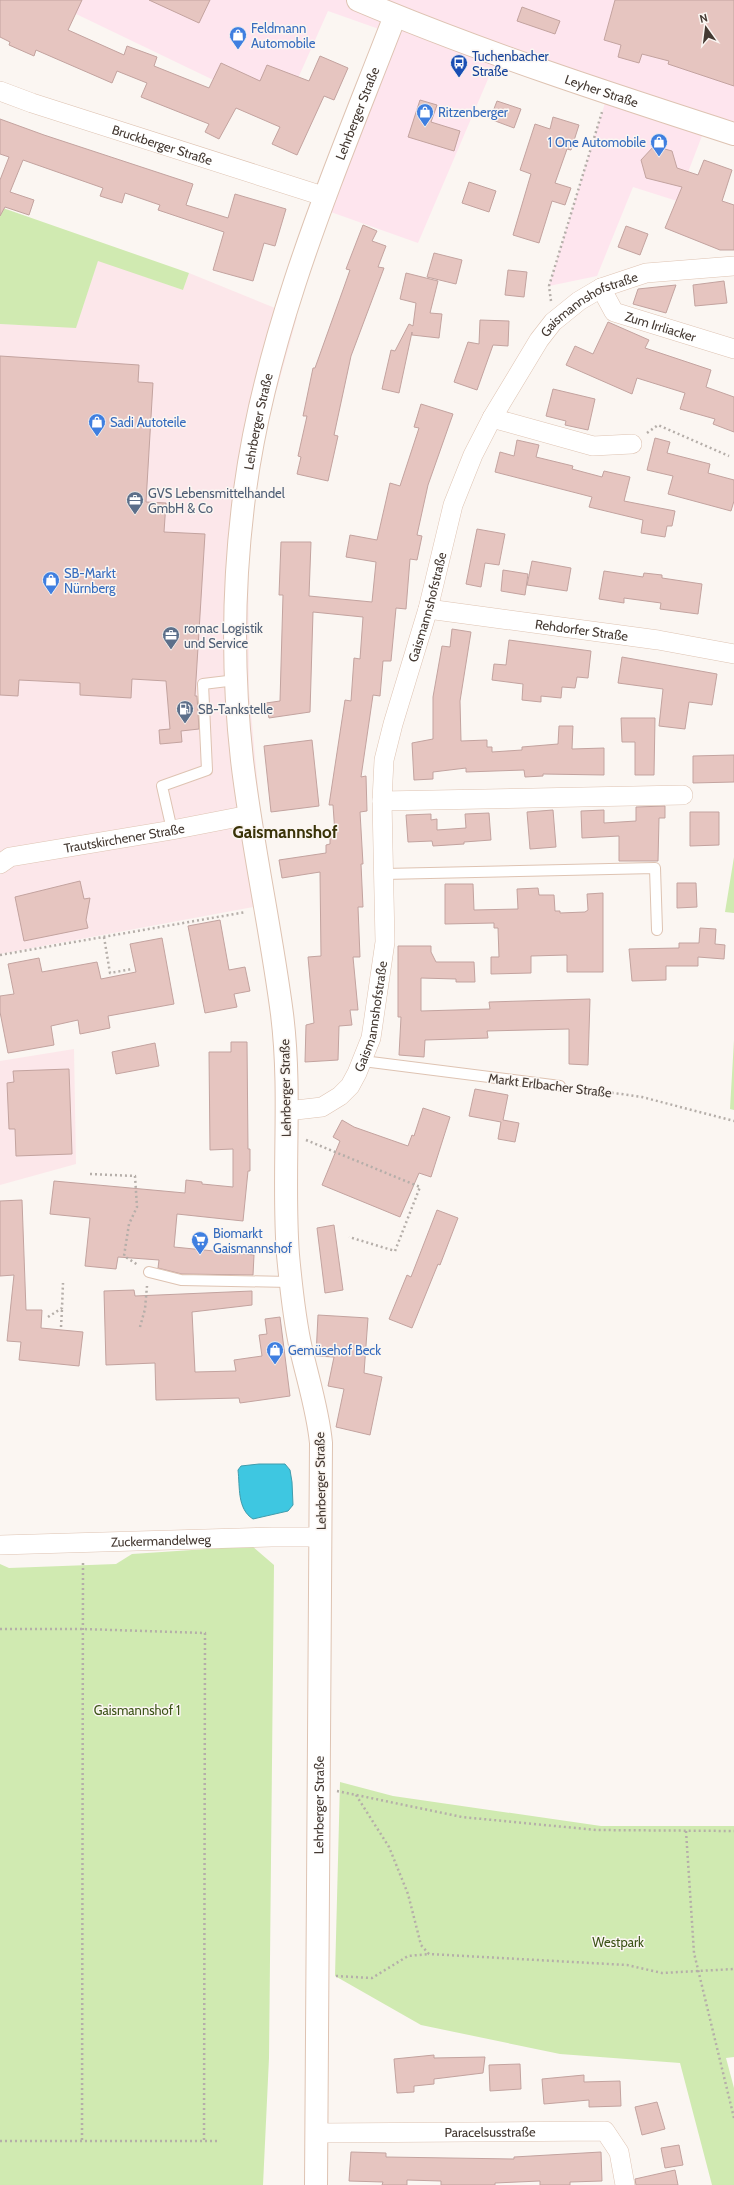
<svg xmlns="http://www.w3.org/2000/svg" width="734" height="2185" font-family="Cabin,sans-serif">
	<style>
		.commercial { fill: #fee5ee }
		.industrial { fill: #fce7ea }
		.green { fill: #d0eab1 }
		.water { fill: #3ec7e1; stroke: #409cac }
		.building { fill: #e6c5c0; stroke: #c3a39f }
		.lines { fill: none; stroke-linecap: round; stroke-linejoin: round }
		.service-casing { stroke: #dec3b2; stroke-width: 12 }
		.minor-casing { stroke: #dec3b2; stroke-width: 20 }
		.tertiary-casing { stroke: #dec3b2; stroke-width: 24 }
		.secondary-casing { stroke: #dec3b2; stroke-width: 24 }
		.path { stroke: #b5aea9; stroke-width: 2.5; stroke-dasharray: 2 3; stroke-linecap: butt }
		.service { stroke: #fff; stroke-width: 10 }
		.minor { stroke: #fff; stroke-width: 19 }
		.tertiary { stroke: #fff; stroke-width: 22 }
		.secondary { stroke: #fff; stroke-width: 22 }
		.labels { text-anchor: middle; stroke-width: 3; stroke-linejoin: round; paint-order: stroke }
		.shop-label { font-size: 13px; fill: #366cbe; stroke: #fbf6f2; text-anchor: start }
		.transit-label { font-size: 13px; fill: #164399; stroke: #fbf6f2; text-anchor: start }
		.street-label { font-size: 13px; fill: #443932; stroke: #fbf6f2 }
		.service-label { font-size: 13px; fill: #4e5e75; stroke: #fbf6f2; text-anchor: start }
		.park-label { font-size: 13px; fill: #3c5317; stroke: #fbf6f2 }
		.district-label { font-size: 17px; font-weight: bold; fill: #3a3308; stroke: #fbf6f2 }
	</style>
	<rect width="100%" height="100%" fill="#fbf6f2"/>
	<path class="commercial" d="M47 0H734V137L705 128 677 201 633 187 597 276 549 286 608 93 494 65 418 243 328 211 393 34 328 11 291 94 230 88Z"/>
	<path class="industrial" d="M98 260 183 290 189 273 297 317 266 428 248 542 249 691 260 810 259 906 0 954V324L76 327Z
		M74 1049 76 1164 0 1185V1061Z"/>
	<path class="green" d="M0 207 189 273 183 290 98 261 76 328 0 324Z
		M734 857V913L725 912Z
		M734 1040V1110L730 1109Z
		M252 1546 274 1565 269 2058 263 2185H0V1564L9 1568 116 1564 132 1554Z
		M340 1782 393 1796 601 1826H734V2057L726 2058 734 2088V2185H712L680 2063 560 2054 421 2025 335 1976Z"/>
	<path class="water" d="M259 1464H285L290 1470 292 1482 293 1505 288 1511 253 1519C237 1509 240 1487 238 1470L241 1466Z"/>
	<path class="building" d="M0 0H82L68 30 124 55 127 46 157 57 154 66 209 88 221 63 260 81 267 65 309 81 320 56 348 68 334 100 324 96 297 155 272 144 280 127 236 108 219 139 205 132 209 124 141 97 147 83 117 71 112 83 36 50 34 56 9 45 10 42 0 37Z
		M149 0H210L199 23Z
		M615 0H734V86L668 64 669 61 642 54 639 63 618 57 621 45 604 40Z
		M522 7 560 21 555 34 517 21Z
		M420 100 437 105 431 122 460 131 454 151 408 137Z
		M497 101 521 109 514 128 490 119Z
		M553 117 579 125 571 150 567 149 555 183 571 188 565 205 552 201 539 243 513 235 531 174 520 170 535 124 550 129Z
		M0 119 44 135 193 184 186 205 228 218 235 194 286 209 275 246 264 243 253 281 213 270 224 232 158 210 160 205 125 193 122 203 100 196 103 188 23 160 10 192 34 200 29 215 5 207 0 216V180L9 157 0 154Z
		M654 146 672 151 677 168 698 175 704 160 732 170 722 201 734 205V250H720L665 228 682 187 646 178 641 160Z
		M469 182 496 191 489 212 462 203Z
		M363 225 377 231 372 241 386 246 378 267 384 268 351 356 334 435 338 436 328 481 297 474 301 457 298 456 307 416H303L313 368H315L344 287 350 270 346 269Z
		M626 226 648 234 640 255 618 247Z
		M434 253 462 260 456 284 427 277Z
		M508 270 527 272 524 297 505 295Z
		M406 273 438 281 430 313 442 314 439 338 412 335V332L399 393 382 389 391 350 395 351 409 324 413 326 416 303 400 299Z
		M724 281 727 303 695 306 693 285Z
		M676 285 666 313 633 304 638 289Z
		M480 320 509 321 508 346 493 345 477 390 454 382 468 342 479 344Z
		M608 322 649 340 645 348 711 370 706 387 734 397V432L713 424 715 419 680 409 685 393 637 378 632 394 566 365 575 346 593 354Z
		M0 356 139 365 138 382 153 383 146 502 166 503 164 532 205 534 195 696H197L199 729 181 731 182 742 160 744 159 730 170 729 166 681 132 679 131 698 80 695V683L19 680 18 696 0 695Z
		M553 389 595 399 588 430 565 425 566 421 546 416Z
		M421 404 453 414 428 485 417 535 422 536 417 560 410 559 406 609 396 608 391 661H383L380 696 373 695 361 777 366 776 367 811 360 812 363 864H361L363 907H358L360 957H353L358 1010H350L352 1025 339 1026 338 1060 305 1062 306 1025 314 1023 308 957 321 956 320 872 282 878 279 860 326 853V845L330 844V834H335L333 805H329L345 700 351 701 354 658 360 659 363 617 313 612 310 712 269 718 266 703 280 701 283 595H279L281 542H311L309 596 372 602 376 562 346 557 350 535 377 540 390 483 400 486 419 428 414 427Z
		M655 438 670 442 667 453 710 464 708 473 734 480V501L731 511 668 494 673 476 647 470Z
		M517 440 539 445 536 457 573 466 572 469 602 477 604 471 630 477 624 501 675 511 672 526H667L665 537 641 533 643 520 589 507 592 497 495 472 500 452 514 456Z
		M477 529 505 534 499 565 485 563 481 587 466 584Z
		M532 561 571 568 567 591 527 585Z
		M503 570 528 574 525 595 501 591Z
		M604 571 643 577 644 573 662 575V578L702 584 698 614 660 609 661 603 624 598V603L599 599Z
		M452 629 471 632 460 701 461 741 487 740V747H492V752L522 750V747L558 744 559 726H573L572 749 604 748V775L543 774V776L525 777 524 770 466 772V768L433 772V779L414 780 412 743 433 739V697L442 646 450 647Z
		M509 640 591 651 588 678 577 677 575 688 562 687 561 698 541 696V702L522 700 523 684 492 680 494 664 506 665Z
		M622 657 717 674 712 705 689 702 685 729 659 726 663 689 618 683Z
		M621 718H655L654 775H635V742H622Z
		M312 740 319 806 271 812 264 746Z
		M734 755V782L693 783V756Z
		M665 806V818H659L658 861H619V836L582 838 581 811 604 810V823L636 821V807Z
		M553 810 556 847 530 849 527 812Z
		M690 812H719V845L690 846Z
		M489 813 491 840 464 842V844L433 846 432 841 408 842 406 815 431 814V820L437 819V830L466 828 465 814Z
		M80 881 84 899 90 898 86 920 88 928 24 941 15 897Z
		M677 883H696L697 907 677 908Z
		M445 884H473L474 910 518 909 517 889 538 888 539 895H554L555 911H560V913L585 912 588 910 587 894 603 893V972H567V955L531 956V973L491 974V957H499L498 928H494V923L445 924Z
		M220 920 229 970 245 967 250 991 234 994 237 1007 205 1013 188 926Z
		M700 928 716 929 715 944 725 945 724 959 698 957V966H666V980L632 981 629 949 679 948V943H699Z
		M162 938 174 1004 108 1016 110 1028 80 1034 78 1020 51 1026 54 1045 8 1053 0 1012V996L14 994 8 964 39 958 42 972 97 962 101 979 136 972 130 944Z
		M398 946H431V952L436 962H474L475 982H456V979L421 978V1011L490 1009 489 1002 590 999 588 1065 569 1064V1029L487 1031 488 1038 425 1040 424 1057 399 1055 401 1017H398Z
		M231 1042H247L248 1149H250V1171H248L243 1221 177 1214 174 1247 254 1255 253 1275 182 1274 158 1268 159 1260 118 1257 116 1269 85 1266 90 1218 50 1214 54 1181 185 1193 186 1180 202 1182V1184L233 1187V1149L210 1150 209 1052H231Z
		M155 1043 159 1066 116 1074 112 1052Z
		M69 1069 72 1154 16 1156 15 1129H9L7 1083 14 1082 13 1071Z
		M475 1089 508 1095 503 1120 519 1123 515 1142 498 1139 501 1122 469 1116Z
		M423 1108 450 1117 431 1177 419 1173 400 1217 322 1185 340 1141 333 1137 342 1120 354 1127 408 1146 412 1135 414 1136Z
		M22 1200 26 1310H42L41 1328 83 1332 79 1366 19 1360 21 1342 7 1341 14 1275 0 1276V1201Z
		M437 1210 458 1218 440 1265 438 1264 412 1328 389 1319 407 1275 411 1277Z
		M334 1225 343 1290 325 1293 317 1228Z
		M134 1290 135 1296 252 1291V1305L192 1312 195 1372 236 1371 234 1360 262 1356 259 1335 267 1334 265 1319 280 1317 290 1396 240 1403 239 1398 156 1400 155 1363 106 1365 104 1291Z
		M318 1315 368 1318 364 1373 382 1377 370 1435 336 1427 344 1389 328 1386 334 1357 316 1356Z
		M434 2055V2058L485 2057 483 2073 434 2079V2084L414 2086V2092L397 2093 394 2059Z
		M520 2064 521 2089 490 2091 489 2065Z
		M584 2075V2082L620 2081 621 2106 589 2107V2100L544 2104 542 2079Z
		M657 2102 665 2129 642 2135 635 2107Z
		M679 2145 683 2165 665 2168 661 2148Z
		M351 2152 386 2153V2157L514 2159V2157L601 2152 602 2181 570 2182V2185H540V2181L495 2183V2185H441V2181L407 2180V2185H382L383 2182 349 2181Z
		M675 2170 678 2185H636L635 2179Z"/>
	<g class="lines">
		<g class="service-casing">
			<path id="service" d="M172 830 162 786 207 770 203 684 236 680
				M384 874 655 868 657 930
				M363 1061 560 1086
				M149 1272 181 1280 290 1282"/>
		</g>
		<g class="minor-casing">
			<g id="minor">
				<path id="s1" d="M0 91 32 103 326 197"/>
				<path id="s2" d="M601 288 614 312 734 349"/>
				<path d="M492 418 593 446 632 444"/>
				<path id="s3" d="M428 609 658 640 734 654"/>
				<path d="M382 801 683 795"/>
				<path id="s4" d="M0 864 10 857 172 830 249 815"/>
				<path id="s5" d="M287 1111 322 1107 340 1096 350 1086 357 1073 371 1038 385 942 382 801 384 760 393 724 428 609 453 505 473 455 492 418 539 340 553 322 579 301 601 288 646 273 734 266"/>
				<path id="s6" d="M0 1545 272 1537H321"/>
				<path id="s7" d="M316 2133 605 2131 619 2152 625 2185"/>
			</g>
		</g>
		<g class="tertiary-casing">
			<g id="tertiary">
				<path id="s8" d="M316 2185 321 1443C318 1411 308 1380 301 1349 294 1318 291 1287 288 1255 282 1175 292 1094 282 1014 271 929 252 845 242 760 232 671 233 579 245 490 267 326 336 169 395 16"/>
			</g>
		</g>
		<g class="secondary-casing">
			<g id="secondary">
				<path id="s9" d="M358 0C481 52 607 93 734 134"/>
			</g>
		</g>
		<path class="path" d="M551 301 549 286 602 112
			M647 433 658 425 729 456
			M104 937 110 973 132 969
			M0 955 246 912
			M572 1087 642 1097 734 1121
			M306 1140 420 1187 395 1251 349 1237
			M90 1174 135 1176 137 1207 129 1224 124 1256 138 1265
			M48 1317 62 1308 63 1283
			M61 1327 62 1309
			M140 1327 145 1309 147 1286
			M0 1629H83L205 1633 204 2140
			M337 1791 462 1817 596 1830 734 1831
			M356 1795 389 1847 408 1894 421 1945 429 1954 627 1965 662 1973 734 1969
			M686 1831 694 1953 734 2118
			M336 1976 372 1978 408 1956 429 1954
			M82 2140 83 1561
			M0 2141H219"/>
		<use href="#service" class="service"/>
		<use href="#minor" class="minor"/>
		<use href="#tertiary" class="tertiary"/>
		<use href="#secondary" class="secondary"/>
	</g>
	<defs>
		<g id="shop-pin" transform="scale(0.9)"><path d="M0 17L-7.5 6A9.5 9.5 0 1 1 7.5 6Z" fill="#3f7fe0" stroke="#fbf6f2"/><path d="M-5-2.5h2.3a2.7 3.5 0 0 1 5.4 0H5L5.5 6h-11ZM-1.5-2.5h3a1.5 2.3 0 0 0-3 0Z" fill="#fff"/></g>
		<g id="bus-pin" transform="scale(0.9)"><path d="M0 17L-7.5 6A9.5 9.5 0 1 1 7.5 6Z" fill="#1a4fb4" stroke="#fbf6f2"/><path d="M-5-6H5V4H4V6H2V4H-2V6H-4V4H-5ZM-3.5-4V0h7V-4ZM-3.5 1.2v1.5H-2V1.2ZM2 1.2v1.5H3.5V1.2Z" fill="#fff"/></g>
		<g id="office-pin" transform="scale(0.9)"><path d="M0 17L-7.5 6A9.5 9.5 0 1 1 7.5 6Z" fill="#5c6f8a" stroke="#fbf6f2"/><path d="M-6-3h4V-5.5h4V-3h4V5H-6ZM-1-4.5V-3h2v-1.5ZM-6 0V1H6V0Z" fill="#fff"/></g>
		<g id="fuel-pin" transform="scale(0.9)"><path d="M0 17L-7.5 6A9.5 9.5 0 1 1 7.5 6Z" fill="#5c6f8a" stroke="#fbf6f2"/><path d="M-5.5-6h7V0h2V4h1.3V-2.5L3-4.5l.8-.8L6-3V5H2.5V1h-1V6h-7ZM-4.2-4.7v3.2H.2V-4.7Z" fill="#fff"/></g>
		<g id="supermarket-pin" transform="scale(0.9)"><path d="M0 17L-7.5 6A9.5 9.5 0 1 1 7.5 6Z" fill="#3f7fe0" stroke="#fbf6f2"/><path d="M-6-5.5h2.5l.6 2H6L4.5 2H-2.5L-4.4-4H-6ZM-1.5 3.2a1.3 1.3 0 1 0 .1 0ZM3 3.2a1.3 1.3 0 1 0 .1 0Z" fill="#fff"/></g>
	</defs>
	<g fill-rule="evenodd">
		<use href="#shop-pin" x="238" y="35"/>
		<use href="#bus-pin" x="459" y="63"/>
		<use href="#shop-pin" x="425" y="112"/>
		<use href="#shop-pin" x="659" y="142"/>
		<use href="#shop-pin" x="97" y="422"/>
		<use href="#office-pin" x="135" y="500"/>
		<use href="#shop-pin" x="51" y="580"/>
		<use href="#office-pin" x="171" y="635"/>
		<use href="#fuel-pin" x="185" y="709"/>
		<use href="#supermarket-pin" x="200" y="1240"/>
		<use href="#shop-pin" x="275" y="1350"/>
	</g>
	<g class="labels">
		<g class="shop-label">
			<text x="251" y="33">Feldmann<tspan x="251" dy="15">Automobile</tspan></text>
			<text x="438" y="117">Ritzenberger</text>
			<text x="646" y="147" text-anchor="end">1 One Automobile</text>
			<text x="110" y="427">Sadi Autoteile</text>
			<text x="64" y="578">SB-Markt<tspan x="64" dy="15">Nürnberg</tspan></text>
			<text x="213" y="1238">Biomarkt<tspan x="213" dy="15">Gaismannshof</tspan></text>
			<text x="288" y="1355">Gemüsehof Beck</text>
		</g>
		<g class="transit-label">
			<text x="472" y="61">Tuchenbacher<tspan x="472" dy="15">Straße</tspan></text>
		</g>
		<g class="street-label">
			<text dy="5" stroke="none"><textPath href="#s9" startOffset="260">Leyher Straße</textPath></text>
			<text dy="5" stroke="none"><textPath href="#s8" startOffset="2096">Lehrberger Straße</textPath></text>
			<text dy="5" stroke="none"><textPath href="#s1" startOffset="171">Bruckberger Straße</textPath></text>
			<text dy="5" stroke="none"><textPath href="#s5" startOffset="916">Gaismannshofstraße</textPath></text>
			<text dy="5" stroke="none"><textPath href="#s2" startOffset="76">Zum Irrliacker</textPath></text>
			<text dy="5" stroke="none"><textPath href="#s8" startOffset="1772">Lehrberger Straße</textPath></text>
			<text dy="5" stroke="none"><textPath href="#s5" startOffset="561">Gaismannshofstraße</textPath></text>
			<text dy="5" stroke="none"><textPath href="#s3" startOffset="155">Rehdorfer Straße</textPath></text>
			<text dy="5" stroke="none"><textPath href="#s4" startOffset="128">Trautskirchener Straße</textPath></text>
			<text dy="5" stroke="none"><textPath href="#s5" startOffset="144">Gaismannshofstraße</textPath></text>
			<text transform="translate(550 1085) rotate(7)" y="5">Markt Erlbacher Straße</text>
			<text transform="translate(285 1088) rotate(-91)" y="5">Lehrberger Straße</text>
			<text transform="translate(320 1481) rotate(-91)" y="5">Lehrberger Straße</text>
			<text dy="5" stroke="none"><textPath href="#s6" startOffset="161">Zuckermandelweg</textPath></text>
			<text dy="5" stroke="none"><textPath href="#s8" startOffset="380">Lehrberger Straße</textPath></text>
			<text dy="5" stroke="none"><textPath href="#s7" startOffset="174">Paracelsusstraße</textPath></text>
		</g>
		<g class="service-label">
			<text x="148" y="498">GVS Lebensmittelhandel<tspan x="148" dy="15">GmbH &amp; Co</tspan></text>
			<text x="184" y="633">romac Logistik<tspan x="184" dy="15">und Service</tspan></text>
			<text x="198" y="714">SB-Tankstelle</text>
		</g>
		<g class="park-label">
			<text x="137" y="1715">Gaismannshof 1</text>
			<text x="618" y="1947">Westpark</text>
		</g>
		<g class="district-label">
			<text x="285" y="838">Gaismannshof</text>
		</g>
	</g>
	<g transform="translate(706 28) rotate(346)" stroke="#fbf6f2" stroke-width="3" paint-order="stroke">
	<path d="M0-3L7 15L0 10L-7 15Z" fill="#443932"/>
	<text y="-6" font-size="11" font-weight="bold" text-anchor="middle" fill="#443932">N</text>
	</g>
</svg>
